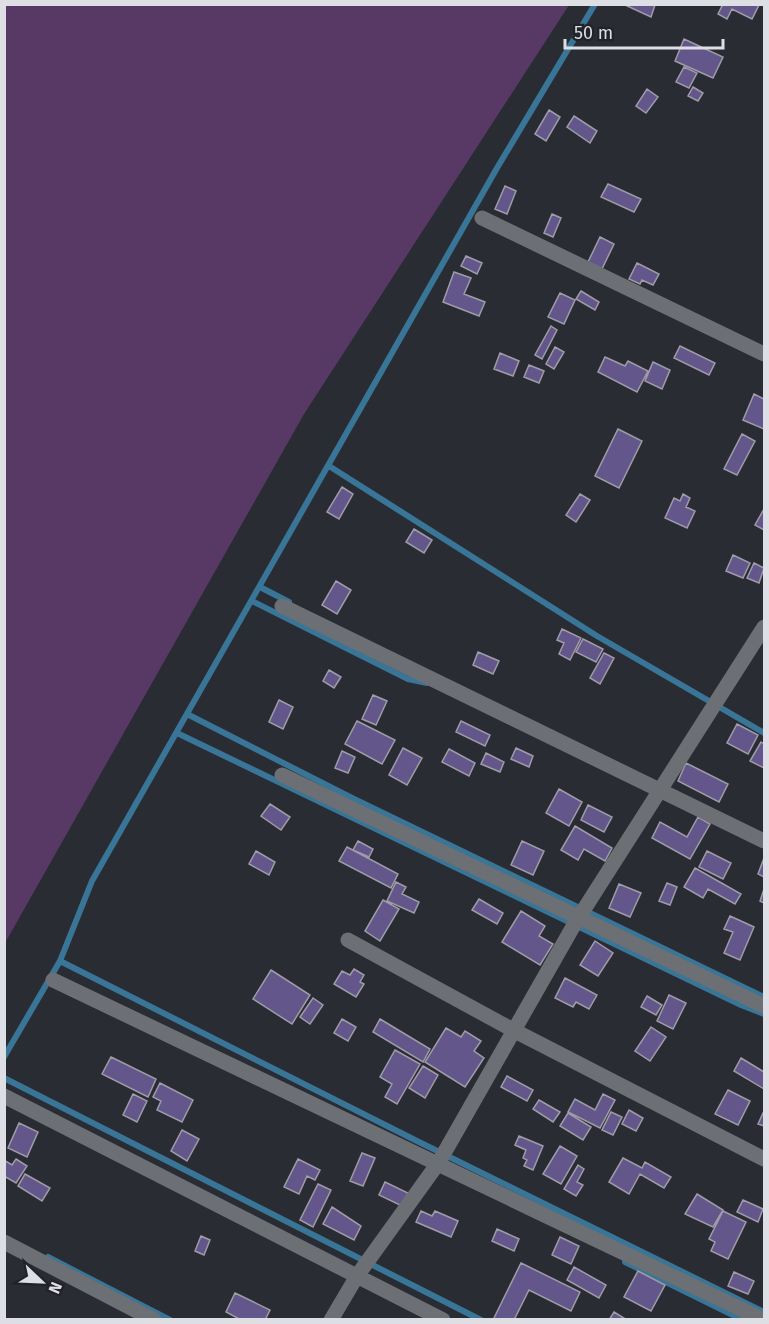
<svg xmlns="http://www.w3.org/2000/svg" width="769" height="1324" font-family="'Fira Sans',sans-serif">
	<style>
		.green { fill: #583966 }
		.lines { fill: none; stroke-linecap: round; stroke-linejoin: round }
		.stream { stroke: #387597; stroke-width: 6 }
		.building { fill: #63568a; stroke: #9f9ca7; stroke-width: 1.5 }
		.minor { stroke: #6c6f73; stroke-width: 15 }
	</style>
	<rect width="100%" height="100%" fill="#2a2c34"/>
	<path class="green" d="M5 4 569 5 304 414 5 943Z"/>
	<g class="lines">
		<path class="stream" d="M329 466 597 636 764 733
			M260 587 289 602
			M252 601 408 679 427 683
			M187 714 352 798 764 997
			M177 733 741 1005 764 1014
			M60 961 415 1140 764 1312
			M4 1057 60 961 92 881 497 168 595 4
			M4 1078 481 1320
			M48 1257 170 1320
			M625 1262 743 1320"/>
	</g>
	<path class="building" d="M623 4H654L655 5 651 17Z
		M723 4H757L759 5 752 19 732 9 727 19 718 14Z
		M684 39 723 57 713 78 675 61Z
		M684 67 697 73 689 88 676 82Z
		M693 87 703 93 698 101 688 96Z
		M647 89 658 97 646 113 636 106Z
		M549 110 560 117 546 141 535 134Z
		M574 116 597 131 590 143 567 127Z
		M608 184 641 199 634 212 601 197Z
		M505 186 516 191 507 214 495 209Z
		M552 214 561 218 553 237 544 233Z
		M600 237 614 244 602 269 588 262Z
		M466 256 482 263 477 274 461 266Z
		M637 263 659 274 653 285 642 280 640 284 629 279Z
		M454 272 471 278 464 294 485 302 479 316 443 302Z
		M581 291 599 302 595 310 576 299Z
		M560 293 575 300 564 324 548 317Z
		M551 326 557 330 542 359 535 355Z
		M680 346 715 363 709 375 674 358Z
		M555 347 564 352 554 369 546 364Z
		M500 353 519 361 513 376 494 369Z
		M605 357 625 366 628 361 648 371 637 392 598 372Z
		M653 362 670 370 662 389 645 381Z
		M529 365 544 371 539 383 524 377Z
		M754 394 764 399V429L743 420Z
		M618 429 642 441 619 488 595 476Z
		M742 434 755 441 737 475 724 469Z
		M342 487 353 494 339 519 327 512Z
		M580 494 590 500 576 522 566 515Z
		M683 494 690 498 686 507 695 511 687 528 665 518 674 498 680 501Z
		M764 509V530L755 525Z
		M414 529 432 540 424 553 406 542Z
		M733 555 750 563 743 578 726 571Z
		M754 563 764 568 759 583 747 578Z
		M336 581 351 590 337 614 322 605Z
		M562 629 581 638 570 660 559 654 564 643 557 640Z
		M583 639 603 649 596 662 576 652Z
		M478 652 499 661 493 674 473 665Z
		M604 653 614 658 600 684 590 678Z
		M329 670 341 677 334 688 323 681Z
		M373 695 387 701 376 725 362 719Z
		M279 700 293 707 283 729 269 722Z
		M357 721 395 740 382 764 345 744Z
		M461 721 490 735 485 746 456 732Z
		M737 724 758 735 748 754 727 743Z
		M761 742 764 744V768L750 761Z
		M403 748 422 758 407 785 389 775Z
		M516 748 533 756 529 767 511 759Z
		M449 749 475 763 469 776 442 762Z
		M342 751 355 757 348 773 335 768Z
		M486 753 504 762 500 772 481 764Z
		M686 763 728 784 719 802 678 781Z
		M559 789 582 802 569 826 546 813Z
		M270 804 290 817 281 830 261 816Z
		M588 805 612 817 604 832 581 820Z
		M698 817 710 824 690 859 652 838 660 822 687 837Z
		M575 826 612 848 605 861 584 849 578 860 561 850Z
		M358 841 373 849 369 857 353 850Z
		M522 841 544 851 533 875 511 865Z
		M347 847 398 874 391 888 339 861Z
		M256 851 275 862 269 875 249 864Z
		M707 851 731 863 723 879 699 867Z
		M764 858V877L758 874Z
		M695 868 741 894 735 904 708 889 703 898 684 887Z
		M396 882 406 887 402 894 419 902 414 913 387 901Z
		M667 883 677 887 670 905 659 901Z
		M619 884 641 893 630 917 609 908Z
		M764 889V903L760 901Z
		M479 899 503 913 497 924 472 910Z
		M383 900 399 909 380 941 365 931Z
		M521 911 545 926 539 936 553 944 540 965 502 942Z
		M730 916 754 927 740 960 724 953 733 932 724 929Z
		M595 941 613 953 598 976 580 965Z
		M354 969 364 975 360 982 364 984 356 997 334 984 342 971 350 975Z
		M271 970 310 995 292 1024 253 999Z
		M565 978 597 995 589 1009 576 1002 573 1007 555 998Z
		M669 995 686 1003 673 1029 657 1021Z
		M647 996 662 1005 656 1015 641 1007Z
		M313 998 323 1005 310 1024 300 1017Z
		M342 1019 356 1027 348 1041 334 1033Z
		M380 1019 430 1049 423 1062 373 1032Z
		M651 1027 666 1037 650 1061 635 1051Z
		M446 1028 461 1037 465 1031 481 1041 474 1051 484 1058 465 1087 425 1062Z
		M395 1050 420 1064 397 1104 385 1097 392 1084 380 1077Z
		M111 1057 156 1079 148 1097 102 1074Z
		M741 1058 764 1072V1089L734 1071Z
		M423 1066 438 1075 425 1098 409 1088Z
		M507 1076 533 1090 527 1101 501 1087Z
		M160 1083 193 1100 182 1122 157 1110 161 1101 153 1097Z
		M728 1090 750 1101 738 1125 715 1114Z
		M133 1094 147 1101 137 1122 123 1115Z
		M603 1094 615 1100 600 1128 568 1112 575 1099 595 1110Z
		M539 1100 560 1112 553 1122 533 1109Z
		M629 1110 643 1118 636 1131 622 1124Z
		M611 1112 622 1117 613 1135 602 1130Z
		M568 1113 591 1127 583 1140 560 1126Z
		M763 1113 764 1114V1126L758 1124Z
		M19 1123 38 1132 27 1157 8 1148Z
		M182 1130 199 1139 187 1161 171 1151Z
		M519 1136 543 1146 533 1170 524 1166 527 1160 523 1158 526 1150 515 1145Z
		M560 1146 577 1156 561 1184 543 1174Z
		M362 1153 375 1158 363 1186 350 1181Z
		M623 1158 642 1168 645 1162 671 1177 664 1188 640 1174 629 1194 609 1182Z
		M16 1159 27 1166 16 1183 4 1176V1160L12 1165Z
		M298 1159 320 1170 315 1180 307 1176 299 1194 284 1187Z
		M578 1165 584 1169 577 1182 583 1185 576 1196 564 1189Z
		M25 1174 50 1188 42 1201 18 1186Z
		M385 1182 408 1193 402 1206 379 1195Z
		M318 1184 331 1190 313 1227 300 1220Z
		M697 1194 723 1210 713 1227 685 1214Z
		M743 1200 763 1209 758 1222 737 1212Z
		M332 1207 361 1226 354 1240 323 1224Z
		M421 1211 432 1216 435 1211 458 1221 451 1237 416 1222Z
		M723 1211 746 1222 728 1259 711 1251 715 1242 709 1239Z
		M497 1229 519 1239 514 1251 492 1241Z
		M201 1236 210 1240 204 1255 195 1251Z
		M560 1237 579 1246 571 1264 552 1255Z
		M521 1263 580 1292 571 1311 529 1290 514 1320H493Z
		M574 1267 606 1285 599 1298 567 1280Z
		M638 1271 665 1285 651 1311 624 1297Z
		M734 1272 754 1281 748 1294 728 1286Z
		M235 1293 270 1310 265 1320H241L226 1312Z
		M614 1312 627 1320H609Z"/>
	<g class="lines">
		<path class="minor" d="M482 218 764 354
			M282 606 764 841
			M282 775 764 1006
			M348 940 513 1030 764 1159
			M53 980 764 1320
			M4 1096 443 1320
			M4 1242 154 1320
			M331 1320 357 1276 439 1162 574 925 764 627"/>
	</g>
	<rect width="769" height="1324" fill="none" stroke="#dedfe5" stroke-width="12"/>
	<g transform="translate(42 1282) rotate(113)" stroke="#21222a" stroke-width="4.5" paint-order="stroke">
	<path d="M0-4.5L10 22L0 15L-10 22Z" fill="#dedfe5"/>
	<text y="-9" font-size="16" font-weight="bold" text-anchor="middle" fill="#dedfe5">N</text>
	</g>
	<path d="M565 39v9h158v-9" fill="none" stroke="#dedfe5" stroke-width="3"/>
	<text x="574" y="39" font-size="18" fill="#dedfe5" stroke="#21222a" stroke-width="4.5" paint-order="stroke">50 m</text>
</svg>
